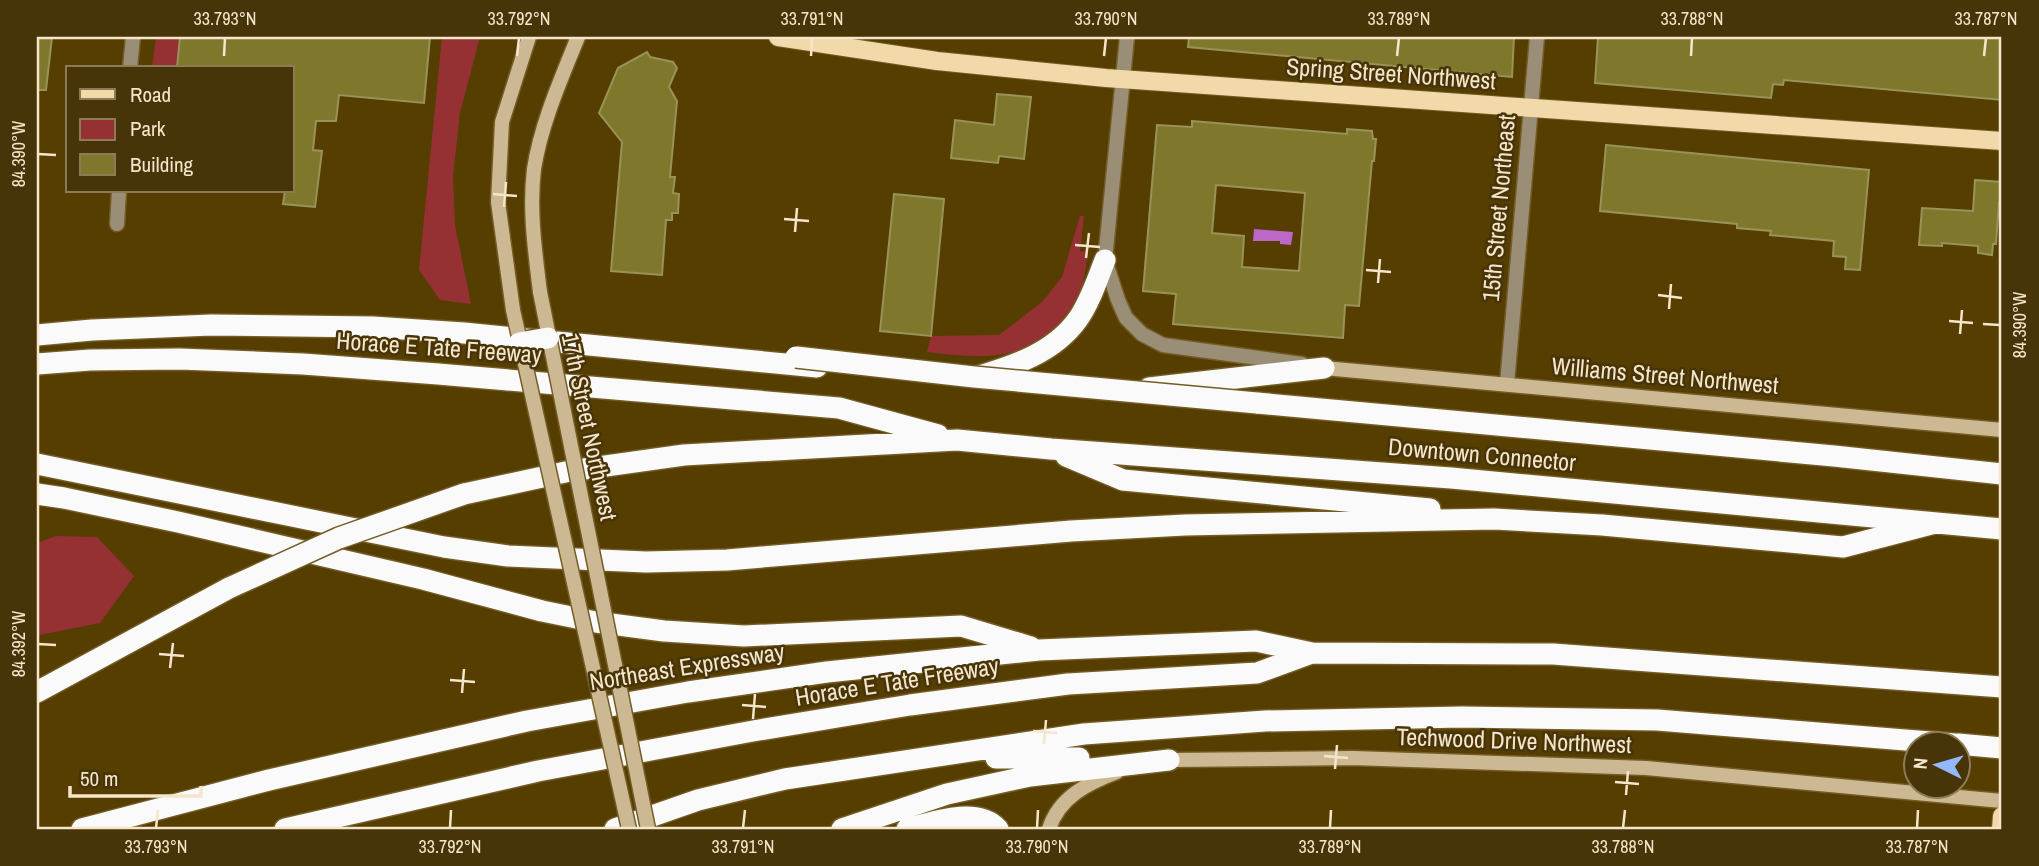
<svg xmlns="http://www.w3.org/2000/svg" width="2039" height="866" font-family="'Archivo Narrow',sans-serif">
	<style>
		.green { fill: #953132 }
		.water { fill: #bd68c6 }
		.building { fill: #7f782c; stroke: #989358; stroke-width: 2; fill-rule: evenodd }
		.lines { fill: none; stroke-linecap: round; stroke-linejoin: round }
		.street-casing { stroke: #735c25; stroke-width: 17 }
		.secondary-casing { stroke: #735c25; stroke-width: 17 }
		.primary-casing { stroke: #735c25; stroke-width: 20 }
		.highway-casing { stroke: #735c25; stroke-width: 24 }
		.street { stroke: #9a8e77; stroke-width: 14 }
		.secondary { stroke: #ccb994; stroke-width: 14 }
		.primary { stroke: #f2d9aa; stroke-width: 18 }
		.highway { stroke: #fafafa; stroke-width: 21 }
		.secondary-bridge-casing { stroke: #735c25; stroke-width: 17; stroke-linecap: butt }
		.highway-bridge-casing { stroke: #735c25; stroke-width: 24; stroke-linecap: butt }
		.secondary-bridge { stroke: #ccb994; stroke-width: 14 }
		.highway-bridge { stroke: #fafafa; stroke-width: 21 }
		.ticks { fill: none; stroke: #f5e6cb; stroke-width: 2.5 }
		.labels { text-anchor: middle; stroke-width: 5; stroke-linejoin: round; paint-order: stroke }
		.street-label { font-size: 24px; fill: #f5e6cb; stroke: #473408 }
		.neatline { fill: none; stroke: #f5e6cb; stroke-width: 2.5 }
		.ticks-label { font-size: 18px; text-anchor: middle; fill: #f5e6cb }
	</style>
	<rect width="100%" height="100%" fill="#563e00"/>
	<path class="green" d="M156 37H190L247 43 178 67 152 68Z
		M442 37H480L460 113 453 176 455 225 471 304 440 300 419 270Z
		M1080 216H1084L1080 251 1088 252C1086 265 1085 277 1081 290 1071 318 1038 347 1009 353 982 359 954 355 927 352L931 336 999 335 1042 302 1062 277Z
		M56 536 97 537 134 576 100 623 39 635 37 633V543Z"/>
	<path class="water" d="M1254 229 1293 232 1291 245 1280 244V241H1253Z"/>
	<path class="building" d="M37 37H52L46 90H37Z
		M180 37H430L424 103 339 95 336 121H316L313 150 322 151 315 207 283 204 285 191H292V68H177Z
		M1189 37H1514L1512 77 1188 47Z
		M1598 37H2002V100L1784 80 1783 85 1773 84 1771 98 1595 83Z
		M647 52 650 57 673 62 677 68 669 87 677 101 670 177H675L673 193 679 194 678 213H672V220H666L662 275 611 271 622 142 599 113 618 68Z
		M997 94 1031 97 1024 159 999 156 998 163 951 158 955 120 994 125Z
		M1192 121 1347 134V129L1372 131 1373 139H1376L1374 161H1372L1359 306 1345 305 1343 338 1173 324 1176 294 1143 291 1157 125 1192 127ZM1216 185 1305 193 1299 271 1242 267 1244 236 1212 233Z
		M1606 145 1869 170 1860 270 1845 269 1846 257 1833 256 1834 241 1770 235 1771 231 1737 228V224L1600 211Z
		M1975 180 2002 182V202H1999L1996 244H1993L1992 255 1978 253V246L1942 243V246L1919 245 1922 208 1973 211Z
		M894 194 944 199 931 336 880 331Z"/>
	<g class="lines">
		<g class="street-casing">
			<path id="street" d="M1127 37 1105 260 1118 300 1126 318 1142 334 1163 345 1302 364
				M130 68 133 37
				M117 224 119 191
				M1507 384 1537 37"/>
		</g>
		<g class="secondary-casing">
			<path id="secondary" d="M540 292C535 251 529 210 534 169 541 124 561 79 578 37
				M513 310 498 202 502 122 529 37
				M1324 368 2002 430
				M1161 761 1169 760 1353 758 1646 768 2002 801
				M1049 829C1059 797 1088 783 1117 772"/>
		</g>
		<g class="primary-casing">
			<path id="primary" d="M778 37 937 61 1106 78 2002 141
				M2001 829 2002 816"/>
		</g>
		<g class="highway-casing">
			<path id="highway" d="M37 335 92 330 211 325 373 327 464 333 817 367
				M37 364 90 360 180 359 303 364 438 374 839 408 938 435
				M976 377C1013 366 1054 353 1078 319 1090 302 1097 280 1105 260
				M1149 388 1324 368
				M1257 403 1834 456 2002 474
				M1066 456 1123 480 1430 509
				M37 464 444 547 508 556 646 562 727 560 1071 531 1185 525 1494 519 1602 525 1843 547 1935 523
				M37 494 64 498 178 522 423 579 542 611 596 622 664 631 744 636 961 626 1031 647
				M464 494 570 471 684 455 957 440 1051 449 1451 478 2002 529
				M37 692 229 588
				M1958 744 2002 748
				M996 758H1079
				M82 829 269 780 527 721 688 692 827 672 1039 650 1256 641 1312 653 1553 654 2002 687
				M285 829 538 771 753 731 910 705 1068 684 1257 673 1312 653
				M615 829 698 800 785 779 1084 734 1265 721 1462 717 1657 720 1955 744
				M842 829 947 794 1030 776 1169 760
				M907 829C933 822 978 806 998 829"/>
		</g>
		<use href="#street" class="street"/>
		<use href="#secondary" class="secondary"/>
		<use href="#primary" class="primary"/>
		<use href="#highway" class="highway"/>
		<g class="secondary-bridge-casing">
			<path id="secondary-bridge" d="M540 292 648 829
				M513 310 629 829"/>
		</g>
		<g class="highway-bridge-casing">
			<path id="highway-bridge" d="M519 343 548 338
				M796 357 974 377 1257 403
				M229 588 339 538 464 494"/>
		</g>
		<use href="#secondary-bridge" class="secondary-bridge"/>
		<use href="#highway-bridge" class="highway-bridge"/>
	</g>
	<path class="ticks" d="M224 56 225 38M517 56 519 38M811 56 812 38M1104 56 1106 38M1397 56 1399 38M1691 56 1692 38M1984 56 1986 38M38 154 56 155M493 194 517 196M504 207 506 182M784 219 809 221M795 232 797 208M1075 245 1100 247M1086 258 1089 233M1366 270 1391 272M1378 283 1380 259M1658 295 1682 298M1669 309 1671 284M1949 321 1973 323M1983 324 2000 325M1960 334 1962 310M38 644 56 645M159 654 184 656M170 668 173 643M450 680 475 682M462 693 464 669M742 705 766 707M753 719 755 694M1033 731 1057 733M1044 744 1046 720M1324 756 1348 758M1335 769 1337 745M1615 782 1639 784M1626 795 1628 771M156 828 158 810M450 828 451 810M743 828 745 810M1037 828 1038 810M1330 828 1331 810M1623 828 1625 810M1917 828 1918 810"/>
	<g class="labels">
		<g class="street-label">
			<text transform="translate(1391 74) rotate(4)" y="8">Spring Street Northwest</text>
			<text transform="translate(1499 208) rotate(-85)" y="8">15th Street Northeast</text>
			<text transform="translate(439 348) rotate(4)" y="8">Horace E Tate Freeway</text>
			<text transform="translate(1665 376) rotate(5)" y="8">Williams Street Northwest</text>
			<text transform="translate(589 427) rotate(78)" y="8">17th Street Northwest</text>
			<text transform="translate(1482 455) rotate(5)" y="8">Downtown Connector</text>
			<text transform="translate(687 667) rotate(-9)" y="8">Northeast Expressway</text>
			<text transform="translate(897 682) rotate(-9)" y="8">Horace E Tate Freeway</text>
			<text transform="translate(1514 741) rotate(2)" y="8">Techwood Drive Northwest</text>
		</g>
	</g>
	<rect width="2039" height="866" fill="none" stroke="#473408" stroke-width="77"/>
	<rect x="66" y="66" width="228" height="126" fill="#473408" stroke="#8d7b56" stroke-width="2"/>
	<rect x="80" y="89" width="35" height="10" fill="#f2d9aa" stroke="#8d7b56" stroke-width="2"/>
	<text x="130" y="102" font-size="21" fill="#f5e6cb">Road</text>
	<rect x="80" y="119" width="35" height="21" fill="#953132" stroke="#8d7b56" stroke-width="2"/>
	<text x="130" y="136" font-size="21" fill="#f5e6cb">Park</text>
	<rect x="80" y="154" width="35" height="21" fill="#7f782c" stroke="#8d7b56" stroke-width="2"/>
	<text x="130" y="172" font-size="21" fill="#f5e6cb">Building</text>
	<g transform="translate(1937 765) rotate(275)"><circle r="33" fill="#473408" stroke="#8d7b56" stroke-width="2"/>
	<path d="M0-5L12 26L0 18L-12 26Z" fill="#94b7fd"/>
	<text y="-10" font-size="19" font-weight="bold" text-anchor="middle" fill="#f5e6cb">N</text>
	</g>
	<path d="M70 786v10h131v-10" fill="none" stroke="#f5e6cb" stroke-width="3.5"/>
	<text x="80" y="786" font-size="21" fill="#f5e6cb" stroke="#473408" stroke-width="5" paint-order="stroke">50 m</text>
	<rect x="38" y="38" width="1962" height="790" class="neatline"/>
	<g class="ticks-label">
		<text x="225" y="25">33.793°N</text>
		<text x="519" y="25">33.792°N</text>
		<text x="812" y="25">33.791°N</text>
		<text x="1106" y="25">33.790°N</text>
		<text x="1399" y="25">33.789°N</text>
		<text x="1692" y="25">33.788°N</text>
		<text x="1986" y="25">33.787°N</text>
		<text transform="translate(19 154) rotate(-90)" y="6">84.390°W</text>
		<text transform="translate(2020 325) rotate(-90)" y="6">84.390°W</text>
		<text transform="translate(19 644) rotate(-90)" y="6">84.392°W</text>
		<text x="156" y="853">33.793°N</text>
		<text x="450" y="853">33.792°N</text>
		<text x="743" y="853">33.791°N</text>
		<text x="1037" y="853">33.790°N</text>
		<text x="1330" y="853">33.789°N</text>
		<text x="1623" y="853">33.788°N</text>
		<text x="1917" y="853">33.787°N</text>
	</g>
</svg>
